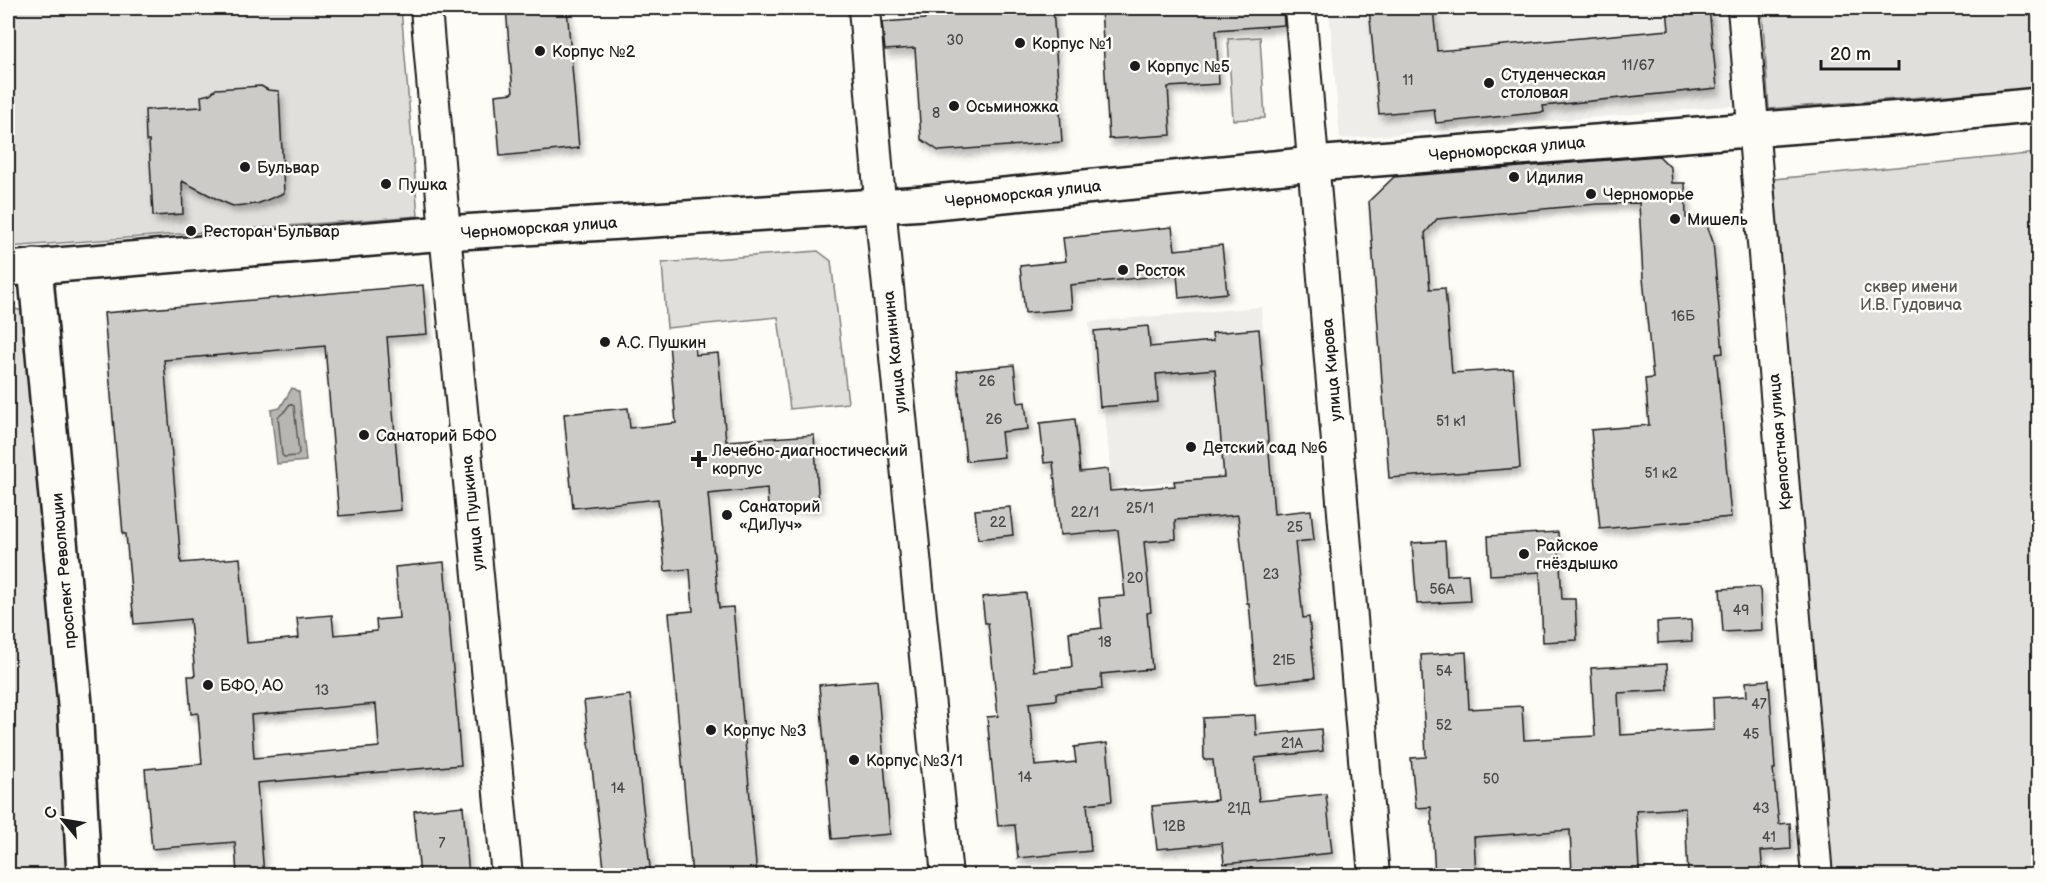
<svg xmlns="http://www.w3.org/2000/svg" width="2046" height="883" font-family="'Balsamiq Sans',sans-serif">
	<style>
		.built { fill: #eeede9 }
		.green { fill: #e0dfdb; stroke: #7e7e7c; stroke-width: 1.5 }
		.water { fill: #b7b6b2; stroke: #797876; stroke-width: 1.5 }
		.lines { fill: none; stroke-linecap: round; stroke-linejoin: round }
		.shore { stroke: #5a5a58; stroke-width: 1.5 }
		.building { fill: #cccbc8; stroke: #1c1c1c; stroke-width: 1.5; fill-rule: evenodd; filter: url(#shadow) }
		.minor-casing { stroke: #1c1c1c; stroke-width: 34 }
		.tertiary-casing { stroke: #1c1c1c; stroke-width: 38 }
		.minor { stroke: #fdfcf7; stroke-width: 30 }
		.tertiary { stroke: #fdfcf7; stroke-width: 33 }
		.poi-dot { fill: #1c1c1c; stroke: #fdfcf7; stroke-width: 2 }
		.labels { text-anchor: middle; stroke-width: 5; stroke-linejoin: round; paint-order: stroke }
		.number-label { font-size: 14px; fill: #484847 }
		.poi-label { font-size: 16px; fill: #1c1c1c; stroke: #fdfcf7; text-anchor: start }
		.street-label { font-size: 16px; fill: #1c1c1c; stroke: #fdfcf7 }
		.park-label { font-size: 16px; fill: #575655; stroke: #fdfcf7 }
	</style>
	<defs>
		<filter id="shadow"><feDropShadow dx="3.5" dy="6" stdDeviation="3" flood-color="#0004"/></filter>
	</defs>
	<rect width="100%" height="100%" fill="#fdfcf7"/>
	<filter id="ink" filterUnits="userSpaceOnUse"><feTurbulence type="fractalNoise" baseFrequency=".0167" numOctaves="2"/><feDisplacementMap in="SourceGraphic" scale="12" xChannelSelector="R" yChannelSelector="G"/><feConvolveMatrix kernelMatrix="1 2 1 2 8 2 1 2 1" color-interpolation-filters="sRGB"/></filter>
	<g filter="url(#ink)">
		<path class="built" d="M1329 8H1731L1739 105 1340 139Z
			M1261 307 1279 514 1175 524 1172 482 1112 488 1105 412 1096 413 1089 322Z"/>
		<path class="green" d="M8 8H401L418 216 8 247Z
			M1762 8H2034L2038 88 1769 109Z
			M1260 37 1265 118 1233 120 1228 39Z
			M2038 153V875H1830L1774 179Z
			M818 251 831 261 848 403 790 409 778 317 667 328 662 263Z
			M8 307 22 311 32 325 73 875H8Z"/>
		<path class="water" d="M292 388 299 392 306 461 277 464 271 410 280 408Z"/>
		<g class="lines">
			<path class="shore" d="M290 404 294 406 299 453 297 456 284 457 282 455 278 417 284 412Z"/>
		</g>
		<path class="building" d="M506 8H567L579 148 500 156 495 95 513 93Z
			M924 8H1053L1062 142 939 151 921 139 915 48 885 50 882 22 925 19Z
			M1101 8H1283L1284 25 1216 30 1219 84 1168 87 1171 135 1109 139Z
			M1369 8H1433L1437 51 1669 30 1667 8H1709L1717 88 1543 106 1544 112 1436 123 1434 109 1379 114Z
			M261 86 268 90 279 91 284 193 257 204 233 206 221 201 182 181 183 214 153 216 149 141H146L145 110 202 107 201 96 210 94 216 89Z
			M1659 156 1671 168 1672 183H1685L1686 218 1704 217 1713 242 1723 353 1716 354 1731 517 1600 529 1591 430 1649 425 1645 379 1653 378 1643 278 1639 203 1597 204 1437 219 1425 233 1430 289 1445 288 1452 373 1513 369 1520 468 1389 478 1369 201 1394 177Z
			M1172 227 1175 250 1222 245 1227 293 1179 298 1177 274 1070 285 1072 309 1025 313 1020 266 1066 261 1063 238Z
			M423 285 427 334 387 337 401 510 339 516 325 346 164 360 181 563 240 558 247 643 299 638 297 618 332 615 334 635 377 631 376 620 399 618 395 567 444 562 461 765 257 783 264 876H237L235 842 152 849 145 769 202 764 198 713 191 714 188 676H195L190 619 134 624 126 534H123L104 313ZM376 704 379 747 254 758 251 715Z
			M1148 326 1150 347 1213 341 1212 333 1259 329 1274 514 1311 510 1314 540 1295 542 1303 618 1309 617 1315 678 1256 684 1249 603H1247L1238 515 1175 520 1176 539 1144 542 1151 612 1147 613 1152 669 1101 674 1102 689 1056 693V700L1029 703 1035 766 1076 762 1074 747 1107 743 1112 801 1087 804 1091 851 1018 858 1015 825 998 826 987 717 998 716 988 623H985L982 597 1026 593 1034 671 1072 667 1069 632 1102 628 1099 598 1125 596 1118 530 1060 535 1053 462 1044 463 1040 423 1075 419 1080 472 1108 469 1110 491 1175 486 1174 481 1224 477 1215 369 1156 374 1158 402 1100 407 1094 331Z
			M694 341 695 355 718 353 726 441 814 435 819 506 768 509 767 488 708 494 719 608 733 607 757 876H692L669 613 693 611 690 569 665 571 658 499 573 508 564 414 628 408 630 428 676 423 669 343Z
			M1014 365 1018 403 1025 402 1028 429 1001 432 1004 457 966 461 957 371Z
			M1010 507 1013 535 978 539 975 510Z
			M1558 532 1562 599H1575L1577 640 1543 642 1540 572 1490 575 1488 536Z
			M1445 541 1447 575 1468 574 1470 601 1417 604 1412 543Z
			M1760 587 1762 630 1723 632 1720 589Z
			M1691 620 1692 641 1658 643 1657 622Z
			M1466 652 1469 709 1522 706 1524 740 1595 736 1591 668 1667 664 1668 690 1618 693 1620 735 1714 730 1713 698 1747 696 1746 682 1769 680 1775 769H1773L1779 824 1790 823 1791 849 1761 851 1763 876H1688L1685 808 1636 811 1639 870 1572 874 1570 830 1474 837 1476 876H1435L1431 807 1416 808 1411 758 1426 757 1421 655Z
			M877 680 890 834 832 839 819 685Z
			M630 695 651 876H605L584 701Z
			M1255 715 1256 735 1321 729 1323 751 1255 758 1259 801 1326 794 1332 853 1224 864 1222 843 1157 849 1152 806 1217 800 1213 760H1204L1203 718Z
			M463 806 469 876H420L414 811Z"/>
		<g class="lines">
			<g class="minor-casing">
				<path id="minor" d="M426 8 445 233 507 876
					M864 8 883 237 947 876
					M1300 8 1374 876
					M1743 8 1817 876"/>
			</g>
			<g class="tertiary-casing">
				<path id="tertiary" d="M35 266 75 705 84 876
					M8 269 445 233 925 203 1313 164 1929 116 2038 105"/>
			</g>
			<use href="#minor" class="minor"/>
			<use href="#tertiary" class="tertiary"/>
		</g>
	</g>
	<g class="poi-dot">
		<circle cx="1020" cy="43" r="6"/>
		<circle cx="540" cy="51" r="6"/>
		<circle cx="1135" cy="66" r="6"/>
		<circle cx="1489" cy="83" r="6"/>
		<circle cx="954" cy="106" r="6"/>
		<circle cx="245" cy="167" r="6"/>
		<circle cx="1514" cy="177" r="6"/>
		<circle cx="386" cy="184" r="6"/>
		<circle cx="1591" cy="194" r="6"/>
		<circle cx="1675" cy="219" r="6"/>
		<circle cx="191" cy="231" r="6"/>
		<circle cx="1123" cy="270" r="6"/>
		<circle cx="605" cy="342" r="6"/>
		<circle cx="364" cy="435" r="6"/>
		<circle cx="1191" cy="447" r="6"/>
		<path d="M696 450h6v6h6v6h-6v6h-6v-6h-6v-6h6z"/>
		<circle cx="727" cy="515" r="6"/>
		<circle cx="1524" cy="554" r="6"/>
		<circle cx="208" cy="685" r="6"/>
		<circle cx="711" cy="730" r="6"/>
		<circle cx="854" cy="760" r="6"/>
	</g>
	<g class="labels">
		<g class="number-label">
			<text x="955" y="45">30</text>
			<text x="1638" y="70">11/67</text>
			<text x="1408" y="85">11</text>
			<text x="936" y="118">8</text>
			<text x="1683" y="321">16Б</text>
			<text x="987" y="386">26</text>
			<text x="994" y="424">26</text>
			<text x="1451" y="426">51 к1</text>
			<text x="1661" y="478">51 к2</text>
			<text x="1140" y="513">25/1</text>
			<text x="1085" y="517">22/1</text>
			<text x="998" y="527">22</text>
			<text x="1295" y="532">25</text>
			<text x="1271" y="579">23</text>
			<text x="1135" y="583">20</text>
			<text x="1442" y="594">56А</text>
			<text x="1741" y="615">49</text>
			<text x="1105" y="647">18</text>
			<text x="1284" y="665">21Б</text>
			<text x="1444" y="676">54</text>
			<text x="322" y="695">13</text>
			<text x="1759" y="709">47</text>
			<text x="1444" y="730">52</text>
			<text x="1751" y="739">45</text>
			<text x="1292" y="748">21А</text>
			<text x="1025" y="782">14</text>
			<text x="1491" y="784">50</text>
			<text x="618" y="793">14</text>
			<text x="1239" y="813">21Д</text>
			<text x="1761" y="813">43</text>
			<text x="1174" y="831">12В</text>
			<text x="1769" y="842">41</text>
			<text x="442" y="848">7</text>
		</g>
		<g class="poi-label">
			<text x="1032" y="49">Корпус №1</text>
			<text x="552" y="57">Корпус №2</text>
			<text x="1147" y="72">Корпус №5</text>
			<text x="1501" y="80">Студенческая<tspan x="1501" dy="18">столовая</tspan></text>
			<text x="966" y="112">Осьминожка</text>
			<text x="257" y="173">Бульвар</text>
			<text x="1526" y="183">Идилия</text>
			<text x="398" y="190">Пушка</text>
			<text x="1603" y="200">Черноморье</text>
			<text x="1687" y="225">Мишель</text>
			<text x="203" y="237">Ресторан Бульвар</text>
			<text x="1135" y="276">Росток</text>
			<text x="617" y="348">А.С. Пушкин</text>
			<text x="376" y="441">Санаторий БФО</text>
			<text x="1203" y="453">Детский сад №6</text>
			<text x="712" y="456">Лечебно-диагностический<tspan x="712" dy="18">корпус</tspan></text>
			<text x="739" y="512">Санаторий<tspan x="739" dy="18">«ДиЛуч»</tspan></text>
			<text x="1536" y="551">Райское<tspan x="1536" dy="18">гнёздышко</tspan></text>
			<text x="220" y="691">БФО, АО</text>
			<text x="723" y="736">Корпус №3</text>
			<text x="866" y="766">Корпус №3/1</text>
		</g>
		<g class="street-label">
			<text transform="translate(1507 148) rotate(-5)" y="6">Черноморская улица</text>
			<text transform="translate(1023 193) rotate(-6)" y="6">Черноморская улица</text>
			<text transform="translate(539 227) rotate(-4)" y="6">Черноморская улица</text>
			<text transform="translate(894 352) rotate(-96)" y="6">улица Калинина</text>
			<text transform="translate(1331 370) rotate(-95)" y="6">улица Кирова</text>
			<text transform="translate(1779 442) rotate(-95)" y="6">Крепостная улица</text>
			<text transform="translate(472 513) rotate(-96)" y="6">улица Пушкина</text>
			<text transform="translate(63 571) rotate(-95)" y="6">проспект Революции</text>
		</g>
		<g class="park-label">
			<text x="1911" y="292">сквер имени<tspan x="1911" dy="18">И.В. Гудовича</tspan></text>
		</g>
	</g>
	<rect width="2046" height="883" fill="none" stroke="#fdfcf7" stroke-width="30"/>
	<rect x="15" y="15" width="2016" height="853" fill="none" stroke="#1c1c1c" stroke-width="2" filter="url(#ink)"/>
	<g transform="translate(63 820) rotate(300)" stroke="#fdfcf7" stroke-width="4.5" paint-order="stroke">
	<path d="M0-4.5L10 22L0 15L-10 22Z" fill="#1c1c1c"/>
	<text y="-9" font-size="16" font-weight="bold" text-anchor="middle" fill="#1c1c1c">С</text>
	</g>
	<path d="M1821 60v9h78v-9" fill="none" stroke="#1c1c1c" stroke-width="3"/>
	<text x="1830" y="60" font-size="18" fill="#1c1c1c" stroke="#fdfcf7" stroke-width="4.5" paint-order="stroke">20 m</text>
</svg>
